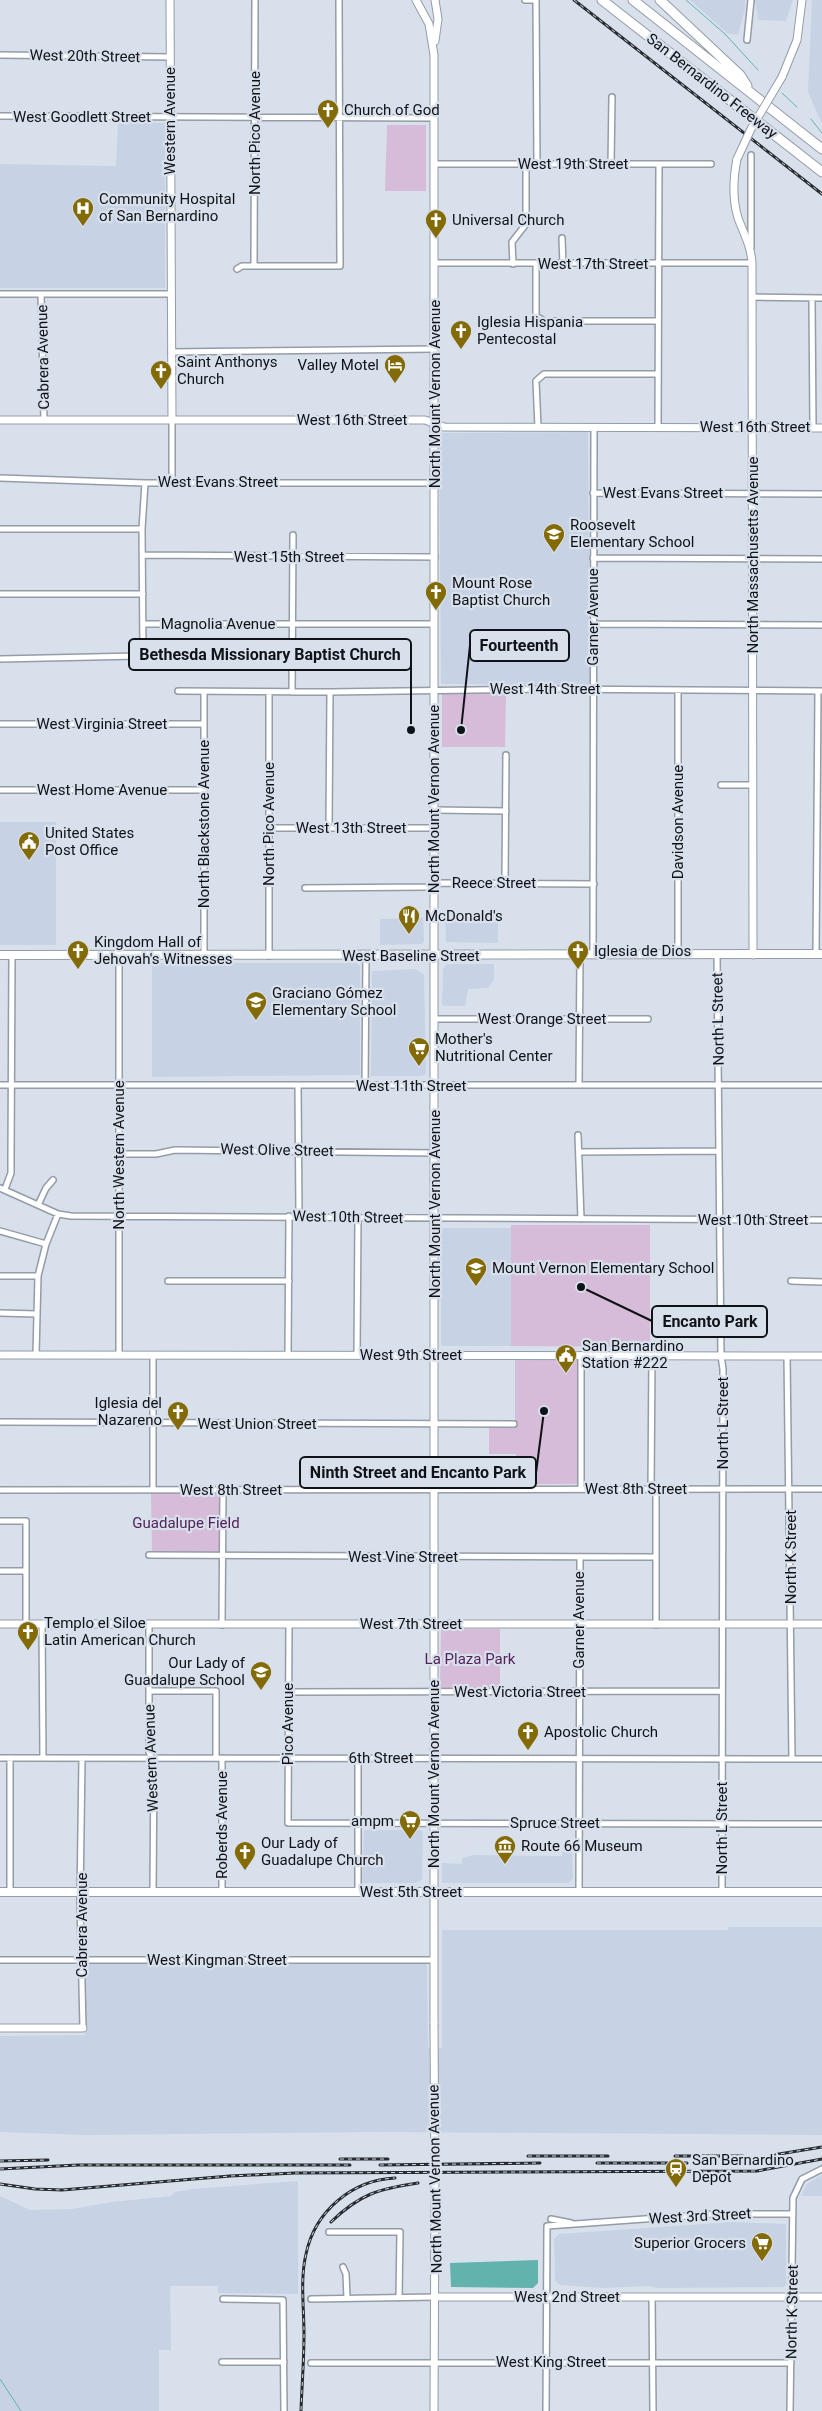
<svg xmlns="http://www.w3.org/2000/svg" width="822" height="2411" font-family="Roboto,sans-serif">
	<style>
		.built { fill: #c7d3e5 }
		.green { fill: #d6bcd8 }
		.water { fill: #62b2ae }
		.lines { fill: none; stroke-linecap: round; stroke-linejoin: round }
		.stream { stroke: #62b2ae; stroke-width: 1 }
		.street-casing { stroke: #949ca7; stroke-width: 8 }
		.secondary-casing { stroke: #949ca7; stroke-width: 9 }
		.primary-casing { stroke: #949ca7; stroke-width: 10 }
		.highway-casing { stroke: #949ca7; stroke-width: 11 }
		.street { stroke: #fff; stroke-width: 5 }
		.secondary { stroke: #fff; stroke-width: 7 }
		.primary { stroke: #fff; stroke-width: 8 }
		.highway { stroke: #fff; stroke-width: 9 }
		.rail-casing { stroke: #272a2f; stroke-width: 3 }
		.rail { stroke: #d8e0ec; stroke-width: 1; stroke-dasharray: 4; stroke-linecap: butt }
		.secondary-bridge-casing { stroke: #949ca7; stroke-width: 9; stroke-linecap: butt }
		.secondary-bridge { stroke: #fff; stroke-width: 7 }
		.labels { text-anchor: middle; stroke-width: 4.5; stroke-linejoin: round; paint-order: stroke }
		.street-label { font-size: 15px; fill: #0f1216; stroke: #d8e0ec }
		.poi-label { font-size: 15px; fill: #0f1216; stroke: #d8e0ec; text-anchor: start }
		.park-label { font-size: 15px; fill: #54215a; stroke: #d8e0ec }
		.leader { fill: none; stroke: #0f1216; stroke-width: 2 }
		.callout-dot { fill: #0f1216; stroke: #d8e0ec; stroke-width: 2 }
		.callout { fill: #d8e0ec; stroke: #0f1216; stroke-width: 2 }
		.callout-label { font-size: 16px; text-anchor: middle; font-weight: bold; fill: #0f1216 }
	</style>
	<rect width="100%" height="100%" fill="#d8e0ec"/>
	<path class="built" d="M690 0H745V9L738 35 727 33Z
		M755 0H793L786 21 758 20Z
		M812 0H822V124L808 92Z
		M118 122 165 123V288H0V164L116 166Z
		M588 432 590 685 441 684 439 433Z
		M0 822H56V945H0Z
		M445 917 498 918V943L446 942Z
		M423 918 424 941 422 944 380 945V919Z
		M152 963H357L360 966V1075L152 1077Z
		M447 964H494V980L488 988 468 989 465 1006H444L442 1004 443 969Z
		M415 969 424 974 426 1072 425 1075 420 1076H371L372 971Z
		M441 1228H511V1346H441Z
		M364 1830H421L423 1832 422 1880 415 1883H362Z
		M562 1851 572 1852 573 1878 569 1883H442V1863L462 1864V1858L473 1855 562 1856Z
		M729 1927H822V2135L381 2132 85 2135 0 2132V2036L85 2035 84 1963 427 1964 428 2048H442V1930H728Z
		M822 2175V2196H801L807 2184Z
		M298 2181V2294L218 2293V2286H170L171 2350H159V2411H0V2196L30 2210 72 2209 112 2202 171 2196 175 2192 192 2189Z
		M732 2222 786 2224V2285L783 2287 659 2288 648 2286 603 2288 560 2285 555 2281 554 2239 559 2234Z"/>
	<path class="green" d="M387 125H426V191H385Z
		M442 692 506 693 505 747H442Z
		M511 1225H650V1347L511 1346Z
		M515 1359H577L578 1484H517L516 1454H489V1427H515Z
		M220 1493V1552H152L151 1493Z
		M441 1629H500V1688H440Z"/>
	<path class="water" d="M538 2260V2283L533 2288 451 2287 450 2263Z"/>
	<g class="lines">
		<path class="stream" d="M686 0 725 34 758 70
			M782 93 797 107
			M811 119 822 133
			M0 2379 21 2411"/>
		<g class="street-casing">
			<path id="street" d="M525 0H536L537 164
				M747 40 751 0
				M0 55 170 57
				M0 116 434 118
				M751 155V247
				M434 164H711
				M611 164 612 97
				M562 238 563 265
				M434 263H752
				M513 264 512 242 526 224V164
				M536 264V316L544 321H658
				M254 266 255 0
				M237 269 242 266H340L339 0
				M0 294H171
				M41 294 44 420
				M752 297 822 298
				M812 298 813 428
				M171 352 434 349
				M172 420V482
				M538 427 536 381 544 374H658
				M658 428 659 164
				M0 478 145 483H435
				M593 493 822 494
				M0 529H142
				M143 555 435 557
				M593 558 822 559
				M0 594H143
				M143 624H434
				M593 624 822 625
				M0 659 138 656 143 651 142 529 145 483
				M178 691 330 692 544 689 822 691
				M204 692V956
				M292 692 293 535
				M0 724H204
				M721 785H753
				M0 790H204
				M434 810 506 811
				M269 828H434
				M329 828 330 692
				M505 882 506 755
				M305 888 427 887 440 883 594 884
				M816 954 818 691
				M593 955 594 428
				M678 955V690
				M717 955 721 1356 723 1369 722 1892
				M269 956V692
				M435 1019H648
				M579 1084 580 956
				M0 1085H822
				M298 1085 299 1216
				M365 1086 366 956
				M578 1135 581 1219
				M579 1152 719 1151
				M119 1154H156L175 1150 435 1153
				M0 1188 58 1214 71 1216 822 1220
				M5 1189 11 1173V1158L12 955
				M39 1203 46 1188 53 1180
				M0 1231 46 1244
				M0 1276H38
				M168 1281H289
				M791 1281 822 1282
				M0 1313 36 1314
				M36 1354 38 1276 46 1244 58 1214
				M119 1355V955
				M153 1355V1490
				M288 1355 289 1216
				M357 1355 358 1217
				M581 1355V1489
				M787 1356 792 1759
				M0 1422 514 1424
				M651 1489 652 1356
				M656 1489V1625
				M0 1490 822 1489
				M0 1521H26V1624
				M149 1555 656 1557
				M0 1571H25
				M42 1624 43 1758
				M149 1624V1752L154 1763 153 1892
				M289 1624 288 1823 822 1824
				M222 1625 223 1490
				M149 1691H216V1758
				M288 1692 722 1691
				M0 1758 822 1759
				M82 1758 80 1900 83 2028
				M10 1892V1758
				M222 1892V1758
				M358 1892V1758
				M579 1892 580 1557
				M0 1960H433
				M551 2219 571 2223
				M329 2232H400L399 2298
				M343 2267 346 2274 347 2298
				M652 2297 653 2411
				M223 2299 283 2300 284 2411
				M311 2299 436 2297
				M222 2362H284
				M311 2363H791
				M546 2411 547 2226 714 2214H793
				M790 2411 793 2198 802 2179 822 2169"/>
		</g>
		<g class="secondary-casing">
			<path id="secondary" d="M170 0 172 420
				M416 0 429 24 434 55V2024
				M435 41 438 19 435 0
				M782 77 797 40 802 0
				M737 159C733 179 732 198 738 218 744 234 751 246 752 263L753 955
				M0 420H425L444 427 822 428
				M0 1355 822 1356
				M0 1624H822
				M0 2028H83
				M436 2297H822
				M434 2411 435 2190"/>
		</g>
		<g class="primary-casing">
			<path id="primary" d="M0 955 822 954
				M0 1892H822"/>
		</g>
		<g class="highway-casing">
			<path id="highway" d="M602 0 822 172
				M633 0 822 149
				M660 0 740 75 747 86"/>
		</g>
		<use href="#street" class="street"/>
		<use href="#secondary" class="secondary"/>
		<use href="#primary" class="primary"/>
		<use href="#highway" class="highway"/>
		<g class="rail-casing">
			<path id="rail" d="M574 0 822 194
				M773 2155 822 2147
				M528 2156H608
				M675 2156H743
				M340 2159H388
				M0 2161 48 2160
				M597 2163H687
				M730 2163 785 2160
				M380 2165 540 2163
				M0 2169 78 2165H350
				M0 2184 35 2189 62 2190 230 2176 295 2173 757 2171 822 2159
				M331 2222C360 2194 378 2189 418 2183
				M301 2410C302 2384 304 2359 304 2334 304 2308 300 2279 306 2254 315 2211 352 2180 395 2178"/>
		</g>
		<use href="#rail" class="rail"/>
		<g class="secondary-bridge-casing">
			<path id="secondary-bridge" d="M737 159 751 129 782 77
				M434 2024 435 2190"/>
		</g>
		<use href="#secondary-bridge" class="secondary-bridge"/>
	</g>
	<defs>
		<g id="church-pin" transform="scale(1.125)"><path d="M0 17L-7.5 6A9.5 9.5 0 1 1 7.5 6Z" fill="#836a04" stroke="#d8e0ec"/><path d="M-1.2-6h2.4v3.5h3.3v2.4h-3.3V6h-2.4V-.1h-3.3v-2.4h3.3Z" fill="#fff"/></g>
		<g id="hospital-pin" transform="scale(1.125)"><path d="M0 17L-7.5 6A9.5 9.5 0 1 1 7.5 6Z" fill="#836a04" stroke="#d8e0ec"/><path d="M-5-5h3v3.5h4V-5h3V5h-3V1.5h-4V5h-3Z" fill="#fff"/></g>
		<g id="hotel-pin" transform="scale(1.125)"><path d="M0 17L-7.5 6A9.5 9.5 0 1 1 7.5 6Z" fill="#836a04" stroke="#d8e0ec"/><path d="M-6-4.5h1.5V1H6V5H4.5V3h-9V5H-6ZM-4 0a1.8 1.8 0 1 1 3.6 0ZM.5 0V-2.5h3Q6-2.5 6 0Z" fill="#fff"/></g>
		<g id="school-pin" transform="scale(1.125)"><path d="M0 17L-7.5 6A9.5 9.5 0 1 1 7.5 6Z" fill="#836a04" stroke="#d8e0ec"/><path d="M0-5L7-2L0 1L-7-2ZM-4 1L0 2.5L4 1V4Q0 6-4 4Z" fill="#fff"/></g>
		<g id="civic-pin" transform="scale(1.125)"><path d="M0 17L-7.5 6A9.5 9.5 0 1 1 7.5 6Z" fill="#836a04" stroke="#d8e0ec"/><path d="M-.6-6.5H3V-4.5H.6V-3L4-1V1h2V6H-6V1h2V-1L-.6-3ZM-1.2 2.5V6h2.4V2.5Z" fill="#fff"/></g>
		<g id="restaurant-pin" transform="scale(1.125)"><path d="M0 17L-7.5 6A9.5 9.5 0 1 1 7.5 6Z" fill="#836a04" stroke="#d8e0ec"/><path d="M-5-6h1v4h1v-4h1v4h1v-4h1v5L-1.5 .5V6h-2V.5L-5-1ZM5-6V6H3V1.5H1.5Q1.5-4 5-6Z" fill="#fff"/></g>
		<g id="supermarket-pin" transform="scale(1.125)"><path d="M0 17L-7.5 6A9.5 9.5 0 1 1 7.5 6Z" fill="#836a04" stroke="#d8e0ec"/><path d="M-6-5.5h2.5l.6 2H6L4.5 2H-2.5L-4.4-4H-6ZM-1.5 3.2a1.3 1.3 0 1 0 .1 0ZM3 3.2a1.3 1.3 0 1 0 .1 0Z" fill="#fff"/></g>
		<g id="museum-pin" transform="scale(1.125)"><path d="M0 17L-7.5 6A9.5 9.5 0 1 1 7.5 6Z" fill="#836a04" stroke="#d8e0ec"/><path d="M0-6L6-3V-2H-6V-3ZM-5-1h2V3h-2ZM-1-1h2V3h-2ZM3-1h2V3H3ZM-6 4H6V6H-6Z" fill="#fff"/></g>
		<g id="station-pin" transform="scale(1.125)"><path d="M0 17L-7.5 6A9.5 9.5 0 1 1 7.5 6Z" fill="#836a04" stroke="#d8e0ec"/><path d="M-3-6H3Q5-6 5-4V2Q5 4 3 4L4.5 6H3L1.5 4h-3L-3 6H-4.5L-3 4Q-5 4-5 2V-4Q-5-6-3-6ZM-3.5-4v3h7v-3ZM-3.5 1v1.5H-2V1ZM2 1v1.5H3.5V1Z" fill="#fff"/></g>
	</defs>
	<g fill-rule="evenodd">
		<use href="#church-pin" x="328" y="110"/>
		<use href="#hospital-pin" x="83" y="208"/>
		<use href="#church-pin" x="436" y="220"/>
		<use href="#church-pin" x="461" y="331"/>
		<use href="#hotel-pin" x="395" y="365"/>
		<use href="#church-pin" x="161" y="371"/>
		<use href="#school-pin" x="554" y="534"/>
		<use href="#church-pin" x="436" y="592"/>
		<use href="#civic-pin" x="29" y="842"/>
		<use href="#restaurant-pin" x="409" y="916"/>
		<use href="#church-pin" x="78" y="951"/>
		<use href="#church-pin" x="578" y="951"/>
		<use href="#school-pin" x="256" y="1002"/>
		<use href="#supermarket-pin" x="419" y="1048"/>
		<use href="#school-pin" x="476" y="1268"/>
		<use href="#civic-pin" x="566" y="1355"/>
		<use href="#church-pin" x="178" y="1412"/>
		<use href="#church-pin" x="28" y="1632"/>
		<use href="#school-pin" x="261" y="1672"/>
		<use href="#church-pin" x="528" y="1732"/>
		<use href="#supermarket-pin" x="410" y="1821"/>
		<use href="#museum-pin" x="505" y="1846"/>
		<use href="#church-pin" x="245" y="1852"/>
		<use href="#station-pin" x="676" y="2169"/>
		<use href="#supermarket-pin" x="762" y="2243"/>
	</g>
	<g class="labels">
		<g class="street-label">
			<text transform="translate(85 56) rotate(1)" y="5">West 20th Street</text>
			<text transform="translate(712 86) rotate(38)" y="5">San Bernardino Freeway</text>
			<text x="82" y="122">West Goodlett Street</text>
			<text transform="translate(170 121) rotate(-90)" y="5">Western Avenue</text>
			<text transform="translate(255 133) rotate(-90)" y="5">North Pico Avenue</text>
			<text x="573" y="169">West 19th Street</text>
			<text x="593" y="269">West 17th Street</text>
			<text transform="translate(43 357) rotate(-91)" y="5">Cabrera Avenue</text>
			<text transform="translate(435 394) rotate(-90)" y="5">North Mount Vernon Avenue</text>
			<text x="352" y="425">West 16th Street</text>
			<text x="755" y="432">West 16th Street</text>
			<text x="218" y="487">West Evans Street</text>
			<text x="663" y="498">West Evans Street</text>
			<text transform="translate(753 555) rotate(-90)" y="5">North Massachusetts Avenue</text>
			<text x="289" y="562">West 15th Street</text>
			<text transform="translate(593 617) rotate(-90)" y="5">Garner Avenue</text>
			<text x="218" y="629">Magnolia Avenue</text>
			<text x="545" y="694">West 14th Street</text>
			<text x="102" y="729">West Virginia Street</text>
			<text x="102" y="795">West Home Avenue</text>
			<text transform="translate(434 799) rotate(-90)" y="5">North Mount Vernon Avenue</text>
			<text transform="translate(678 822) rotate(-90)" y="5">Davidson Avenue</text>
			<text transform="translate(204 824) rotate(-90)" y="5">North Blackstone Avenue</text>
			<text transform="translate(269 824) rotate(-90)" y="5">North Pico Avenue</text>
			<text x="351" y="833">West 13th Street</text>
			<text x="494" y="888">Reece Street</text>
			<text x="411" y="961">West Baseline Street</text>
			<text x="542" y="1024">West Orange Street</text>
			<text transform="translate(718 1019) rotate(-91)" y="5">North L Street</text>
			<text x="411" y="1091">West 11th Street</text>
			<text transform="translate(277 1150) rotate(1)" y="5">West Olive Street</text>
			<text transform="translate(119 1155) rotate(-90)" y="5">North Western Avenue</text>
			<text transform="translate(435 1204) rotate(-90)" y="5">North Mount Vernon Avenue</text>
			<text transform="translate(348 1217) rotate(1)" y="5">West 10th Street</text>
			<text x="753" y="1225">West 10th Street</text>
			<text x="411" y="1360">West 9th Street</text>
			<text transform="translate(723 1423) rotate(-90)" y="5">North L Street</text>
			<text x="257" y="1429">West Union Street</text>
			<text x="636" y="1494">West 8th Street</text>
			<text x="231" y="1495">West 8th Street</text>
			<text x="403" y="1562">West Vine Street</text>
			<text transform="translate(791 1557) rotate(-90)" y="5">North K Street</text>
			<text transform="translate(579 1620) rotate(-90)" y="5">Garner Avenue</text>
			<text x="411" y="1629">West 7th Street</text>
			<text x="520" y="1697">West Victoria Street</text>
			<text transform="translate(288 1724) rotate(-90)" y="5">Pico Avenue</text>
			<text transform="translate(151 1758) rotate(-92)" y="5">Western Avenue</text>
			<text x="381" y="1763">6th Street</text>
			<text transform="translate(434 1774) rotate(-90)" y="5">North Mount Vernon Avenue</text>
			<text x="555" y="1828">Spruce Street</text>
			<text transform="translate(222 1825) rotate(-90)" y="5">Roberds Avenue</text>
			<text transform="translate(722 1828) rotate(-90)" y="5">North L Street</text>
			<text x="411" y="1897">West 5th Street</text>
			<text transform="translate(82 1925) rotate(-90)" y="5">Cabrera Avenue</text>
			<text x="217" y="1965">West Kingman Street</text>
			<text transform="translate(435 2179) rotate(-91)" y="5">North Mount Vernon Avenue</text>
			<text transform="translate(700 2216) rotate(-3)" y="5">West 3rd Street</text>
			<text x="567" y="2302">West 2nd Street</text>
			<text transform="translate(792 2312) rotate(-89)" y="5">North K Street</text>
			<text x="551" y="2367">West King Street</text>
		</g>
		<g class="poi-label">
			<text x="344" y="115">Church of God</text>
			<text x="99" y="204">Community Hospital<tspan x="99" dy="17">of San Bernardino</tspan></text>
			<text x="452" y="225">Universal Church</text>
			<text x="477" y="327">Iglesia Hispania<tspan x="477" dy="17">Pentecostal</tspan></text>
			<text x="177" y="367">Saint Anthonys<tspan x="177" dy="17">Church</tspan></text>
			<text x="379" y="370" text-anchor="end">Valley Motel</text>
			<text x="570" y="530">Roosevelt<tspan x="570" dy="17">Elementary School</tspan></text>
			<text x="452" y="588">Mount Rose<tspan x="452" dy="17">Baptist Church</tspan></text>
			<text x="45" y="838">United States<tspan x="45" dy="17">Post Office</tspan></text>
			<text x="425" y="921">McDonald's</text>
			<text x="94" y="947">Kingdom Hall of<tspan x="94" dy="17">Jehovah's Witnesses</tspan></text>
			<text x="594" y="956">Iglesia de Dios</text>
			<text x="272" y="998">Graciano Gómez<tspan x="272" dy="17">Elementary School</tspan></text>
			<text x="435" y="1044">Mother's<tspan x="435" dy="17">Nutritional Center</tspan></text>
			<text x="492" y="1273">Mount Vernon Elementary School</text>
			<text x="582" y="1351">San Bernardino<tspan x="582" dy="17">Station #222</tspan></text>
			<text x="162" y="1408" text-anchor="end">Iglesia del<tspan x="162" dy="17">Nazareno</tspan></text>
			<text x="44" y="1628">Templo el Siloe<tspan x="44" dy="17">Latin American Church</tspan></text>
			<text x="245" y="1668" text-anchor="end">Our Lady of<tspan x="245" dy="17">Guadalupe School</tspan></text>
			<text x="544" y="1737">Apostolic Church</text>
			<text x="394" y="1826" text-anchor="end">ampm</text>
			<text x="261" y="1848">Our Lady of<tspan x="261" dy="17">Guadalupe Church</tspan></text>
			<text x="521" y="1851">Route 66 Museum</text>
			<text x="692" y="2165">San Bernardino<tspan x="692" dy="17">Depot</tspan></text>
			<text x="746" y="2248" text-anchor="end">Superior Grocers</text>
		</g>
		<g class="park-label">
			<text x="186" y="1528">Guadalupe Field</text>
			<text x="470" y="1664">La Plaza Park</text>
		</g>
	</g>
	<path class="leader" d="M461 730L470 645M411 730L411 654M581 1287L652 1321M544 1411L536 1473"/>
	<g class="callout-dot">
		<circle cx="461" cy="730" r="5"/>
		<circle cx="411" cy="730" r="5"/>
		<circle cx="581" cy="1287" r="5"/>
		<circle cx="544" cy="1411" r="5"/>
	</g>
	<g class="callout">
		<rect x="470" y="630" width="99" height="31" rx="5"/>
		<rect x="129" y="639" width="282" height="31" rx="5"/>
		<rect x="652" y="1306" width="115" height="31" rx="5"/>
		<rect x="300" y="1457" width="236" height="31" rx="5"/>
	</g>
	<g class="callout-label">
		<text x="519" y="651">Fourteenth</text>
		<text x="270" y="660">Bethesda Missionary Baptist Church</text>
		<text x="710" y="1327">Encanto Park</text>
		<text x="418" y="1478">Ninth Street and Encanto Park</text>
	</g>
</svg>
